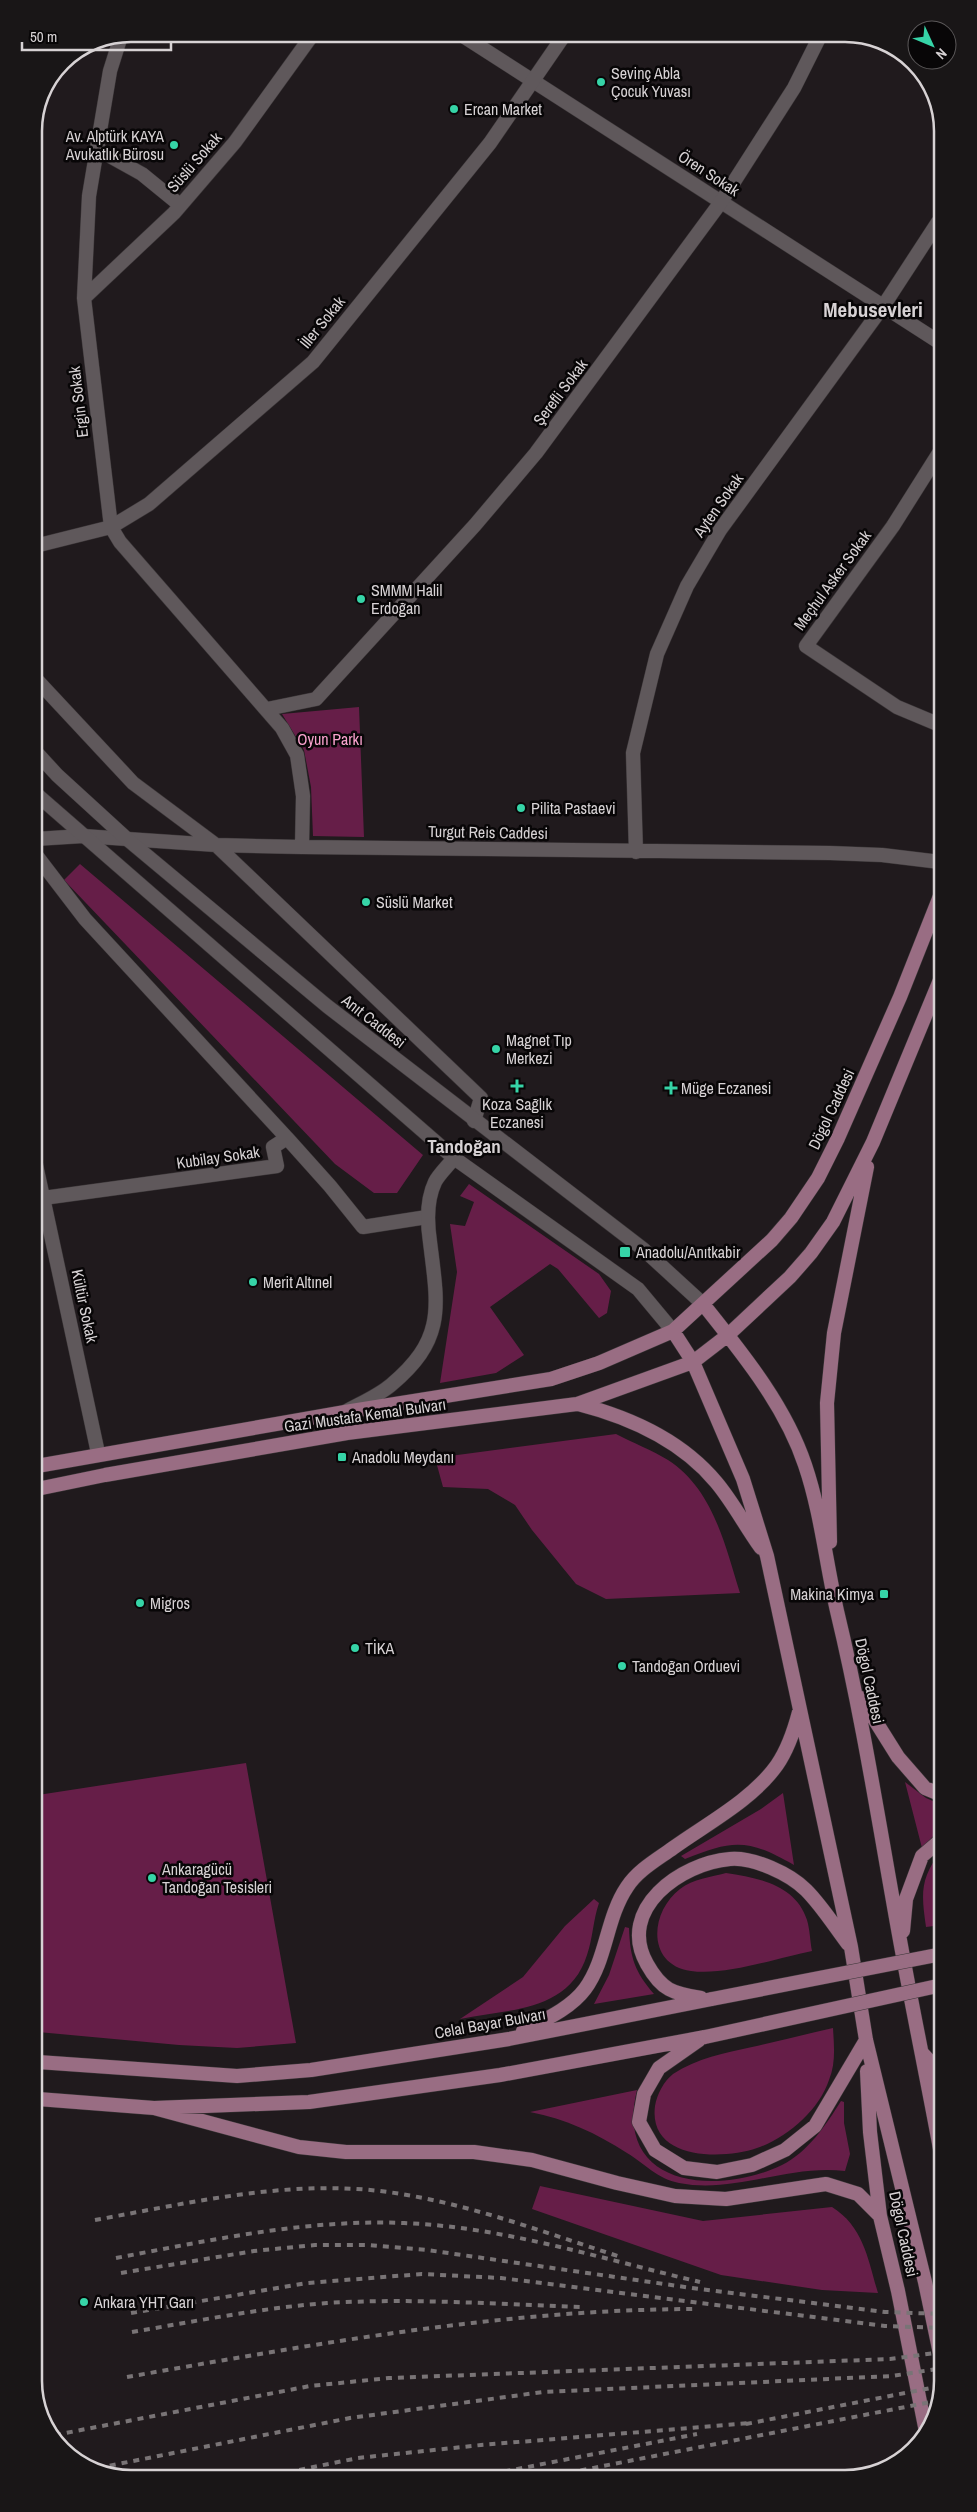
<svg xmlns="http://www.w3.org/2000/svg" width="977" height="2512" font-family="'Archivo Narrow',sans-serif">
	<style>
		.green { fill: #661e48 }
		.lines { fill: none; stroke-linecap: round; stroke-linejoin: round }
		.pedestrian-casing { stroke: #3b3638; stroke-width: 15 }
		.minor-casing { stroke: #3b3638; stroke-width: 15 }
		.secondary-casing { stroke: #3b3638; stroke-width: 15 }
		.primary-casing { stroke: #3b3638; stroke-width: 15 }
		.pedestrian { stroke: #5f585b; stroke-width: 14 }
		.minor { stroke: #5f585b; stroke-width: 14 }
		.secondary { stroke: #5f585b; stroke-width: 14 }
		.primary { stroke: #996d83; stroke-width: 14 }
		.rail { stroke: #797476; stroke-width: 4; stroke-dasharray: 6 6; stroke-linecap: butt }
		.primary-bridge-casing { stroke: #3b3638; stroke-width: 15; stroke-linecap: butt }
		.primary-bridge { stroke: #996d83; stroke-width: 14 }
		.poi-dot { fill: #36d4a7; stroke: #080607; stroke-width: 2 }
		.labels { text-anchor: middle; stroke-width: 5; stroke-linejoin: round; paint-order: stroke }
		.poi-label { font-size: 16px; fill: #d7d2d4; stroke: #080607; text-anchor: start }
		.street-label { font-size: 16px; fill: #d7d2d4; stroke: #080607 }
		.park-label { font-size: 16px; fill: #faa2ce; stroke: #080607 }
		.quarter-label { font-size: 19px; font-weight: bold; fill: #d7d2d4; stroke: #080607 }
		.district-label { font-size: 21px; font-weight: bold; fill: #d7d2d4; stroke: #080607 }
		.rim { fill: none; stroke: #d7d2d4; stroke-width: 2.5 }
	</style>
	<rect width="100%" height="100%" fill="#201a1d"/>
	<path class="green" d="M359 707 364 837 313 836 311 787 304 750 282 714Z
		M80 864 423 1155 397 1193H374L335 1164 64 880Z
		M469 1184 599 1274 611 1291 607 1313 599 1318 558 1269 550 1264 490 1307 524 1355 496 1373 440 1383 457 1272 450 1224 465 1226 474 1202 460 1196Z
		M616 1434C633 1443 652 1450 668 1460 713 1489 725 1545 740 1593L606 1599 576 1584 532 1530 515 1505 488 1489 443 1487 435 1458Z
		M246 1763 296 2043 237 2048 179 2045 38 2032V1795Z
		M905 1782 926 1798 942 1805V1827L922 1848Z
		M783 1793 794 1865C748 1839 734 1839 685 1859L681 1856 761 1809Z
		M942 1850V1925L926 1927C921 1893 920 1878 942 1850Z
		M726 1873C759 1878 796 1885 807 1920 810 1930 810 1941 812 1951 778 1958 724 1976 691 1971 647 1965 649 1913 680 1889 693 1879 711 1877 726 1873Z
		M594 1899 599 1903C593 1920 593 1938 587 1955 569 2012 509 2009 460 2019L523 1977 565 1926Z
		M625 1927 629 1928C630 1958 635 1972 654 1994L594 2004 609 1975Z
		M833 2028C834 2046 836 2063 829 2080 819 2110 787 2138 757 2148 722 2160 648 2160 655 2106 657 2094 664 2081 673 2074 697 2058 725 2053 752 2047 779 2041 806 2034 833 2028Z
		M637 2090C613 2188 717 2196 782 2165 808 2152 826 2125 841 2101L844 2102V2123L850 2154 845 2171C789 2164 735 2194 679 2183 658 2179 645 2164 627 2153 596 2133 566 2119 530 2112Z
		M540 2186 703 2221 832 2207C864 2227 868 2260 878 2293L822 2290 721 2275 532 2209Z"/>
	<g class="lines">
		<g class="pedestrian-casing">
			<path id="pedestrian" d="M460 34 939 342"/>
		</g>
		<g class="minor-casing">
			<path id="minor" d="M121 36 110 71 89 196 84 298 111 527 120 542 282 728 297 755 303 796 302 847
				M97 149 142 174 180 205
				M84 298 174 213 235 142 313 34
				M939 453 893 526 806 646 897 707 940 725
				M35 546 111 527 149 504 313 362 490 143 565 34
				M35 678 133 783 216 845 481 1098 474 1121
				M267 709 316 699 475 525 536 453 721 202 794 88 821 34
				M35 839 83 836 216 845 302 847 830 853 882 855 940 862
				M636 852 633 753 657 654 687 586 720 530 884 305 938 222
				M36 855 85 919 287 1138
				M36 1165 98 1453
				M36 1199 277 1166 273 1147 287 1138 330 1186 363 1227 427 1217"/>
		</g>
		<g class="secondary-casing">
			<path id="secondary" d="M35 751 57 775 127 839 327 1006 643 1249 703 1304
				M35 793 454 1158 638 1289 673 1331
				M345 1412C359 1404 378 1396 391 1385 446 1339 438 1307 430 1242 427 1222 426 1201 435 1182 439 1174 448 1166 454 1158"/>
		</g>
		<g class="primary-casing">
			<path id="primary" d="M703 1304C742 1353 785 1405 805 1465 821 1512 826 1563 837 1611 864 1723 881 1837 902 1951 915 2022 930 2093 943 2165
				M673 1331 693 1362 743 1479 767 1556 851 1947 866 2040 925 2282 943 2368
				M578 1404C629 1417 681 1440 716 1482 733 1502 745 1526 761 1548
				M37 1466 345 1412 551 1379 599 1363 673 1331 772 1240 791 1218 818 1178 838 1138 900 997 940 896
				M37 1489 105 1475 347 1433 577 1404 693 1362 728 1335 790 1277 811 1253 833 1222 873 1142 940 980
				M830 1542 827 1403 834 1333 867 1167
				M861 1698 898 1757 925 1788 942 1795
				M903 1931 906 1899 922 1856 942 1839
				M701 1998C673 1993 662 1991 647 1964 616 1909 681 1863 730 1859 754 1857 790 1874 806 1890 822 1906 835 1927 848 1944
				M523 2031C544 2020 570 2009 585 1989 607 1959 606 1918 627 1887 638 1870 658 1859 673 1848 708 1823 752 1800 777 1765 788 1749 794 1731 799 1712
				M699 2040 659 2068 644 2094 639 2122 655 2150 684 2168 717 2172 752 2165 785 2150 815 2126 866 2040
				M923 2054 943 2076
				M38 2062 237 2076 311 2070 509 2039 712 1999
				M867 2071 870 2132 880 2216 898 2291 926 2432
				M934 2085 943 2106
				M38 2099 154 2108 309 2102 500 2075 705 2037
				M154 2108 299 2147 346 2152H474L532 2160 617 2183 675 2196 726 2199 826 2184 858 2194 880 2216"/>
		</g>
		<use href="#pedestrian" class="pedestrian"/>
		<use href="#minor" class="minor"/>
		<use href="#secondary" class="secondary"/>
		<use href="#primary" class="primary"/>
		<path class="rail" d="M95 2220C189 2203 285 2180 380 2191 463 2201 542 2232 621 2257
			M116 2258C211 2240 307 2219 404 2223 505 2227 602 2259 700 2282
			M121 2273 254 2251 315 2245H367L427 2250 692 2288 885 2312 943 2314
			M131 2313 307 2283 422 2274 501 2278 885 2326 943 2328
			M132 2332C197 2321 261 2308 327 2303 411 2298 496 2304 580 2307
			M127 2377C316 2344 505 2309 698 2309
			M746 2424 941 2386
			M55 2435 310 2386 389 2378 890 2359 943 2352
			M98 2468 350 2418 543 2392 892 2376 943 2368
			M557 2475 936 2401
			M481 2476 697 2434
			M264 2477 358 2458 481 2445 751 2423"/>
		<g class="primary-bridge-casing">
			<path id="primary-bridge" d="M712 1999 942 1954
				M705 2037 942 1985"/>
		</g>
		<use href="#primary-bridge" class="primary-bridge"/>
	</g>
	<g class="poi-dot">
		<circle cx="601" cy="82" r="5"/>
		<circle cx="454" cy="109" r="5"/>
		<circle cx="174" cy="145" r="5"/>
		<circle cx="361" cy="599" r="5"/>
		<circle cx="521" cy="808" r="5"/>
		<circle cx="366" cy="902" r="5"/>
		<circle cx="496" cy="1049" r="5"/>
		<path d="M514.5 1078.5h5v5h5v5h-5v5h-5v-5h-5v-5h5z"/>
		<path d="M668.5 1080.5h5v5h5v5h-5v5h-5v-5h-5v-5h5z"/>
		<rect x="619" y="1246" width="12" height="12" rx="2.5"/>
		<circle cx="253" cy="1282" r="5"/>
		<rect x="337" y="1452" width="10" height="10" rx="2.5"/>
		<rect x="879" y="1589" width="10" height="10" rx="2.5"/>
		<circle cx="140" cy="1603" r="5"/>
		<circle cx="355" cy="1648" r="5"/>
		<circle cx="622" cy="1666" r="5"/>
		<circle cx="152" cy="1878" r="5"/>
		<circle cx="84" cy="2302" r="5"/>
	</g>
	<g class="labels">
		<g class="poi-label">
			<text x="611" y="79">Sevinç Abla<tspan x="611" dy="18">Çocuk Yuvası</tspan></text>
			<text x="464" y="115">Ercan Market</text>
			<text x="164" y="142" text-anchor="end">Av. Alptürk KAYA<tspan x="164" dy="18">Avukatlık Bürosu</tspan></text>
			<text x="371" y="596">SMMM Halil<tspan x="371" dy="18">Erdoğan</tspan></text>
			<text x="531" y="814">Pilita Pastaevi</text>
			<text x="376" y="908">Süslü Market</text>
			<text x="506" y="1046">Magnet Tıp<tspan x="506" dy="18">Merkezi</tspan></text>
			<text x="681" y="1094">Müge Eczanesi</text>
			<text x="517" y="1110" text-anchor="middle">Koza Sağlık<tspan x="517" dy="18">Eczanesi</tspan></text>
			<text x="636" y="1258">Anadolu/Anıtkabir</text>
			<text x="263" y="1288">Merit Altınel</text>
			<text x="352" y="1463">Anadolu Meydanı</text>
			<text x="874" y="1600" text-anchor="end">Makina Kimya</text>
			<text x="150" y="1609">Migros</text>
			<text x="365" y="1654">TİKA</text>
			<text x="632" y="1672">Tandoğan Orduevi</text>
			<text x="162" y="1875">Ankaragücü<tspan x="162" dy="18">Tandoğan Tesisleri</tspan></text>
			<text x="94" y="2308">Ankara YHT Garı</text>
		</g>
		<g class="street-label">
			<text transform="translate(194 162) rotate(-49)" y="6">Süslü Sokak</text>
			<text transform="translate(709 173) rotate(33)" y="6">Ören Sokak</text>
			<text transform="translate(322 322) rotate(-51)" y="6">İller Sokak</text>
			<text transform="translate(560 392) rotate(-53)" y="6">Şerefli Sokak</text>
			<text transform="translate(78 402) rotate(-97)" y="6">Ergin Sokak</text>
			<text transform="translate(718 505) rotate(-55)" y="6">Ayten Sokak</text>
			<text transform="translate(832 580) rotate(-54)" y="6">Meçhul Asker Sokak</text>
			<text transform="translate(488 832) rotate(1)" y="6">Turgut Reis Caddesi</text>
			<text transform="translate(374 1021) rotate(38)" y="6">Anıt Caddesi</text>
			<text transform="translate(831 1109) rotate(-65)" y="6">Dögol Caddesi</text>
			<text transform="translate(218 1157) rotate(-8)" y="6">Kubilay Sokak</text>
			<text transform="translate(85 1306) rotate(78)" y="6">Kültür Sokak</text>
			<text transform="translate(365 1415) rotate(-8)" y="6">Gazi Mustafa Kemal Bulvarı</text>
			<text transform="translate(870 1681) rotate(78)" y="6">Dögol Caddesi</text>
			<text transform="translate(490 2023) rotate(-10)" y="6">Celal Bayar Bulvarı</text>
			<text transform="translate(904 2234) rotate(78)" y="6">Dögol Caddesi</text>
		</g>
		<g class="park-label">
			<text x="330" y="745">Oyun Parkı</text>
		</g>
		<g class="quarter-label">
			<text x="464" y="1153">Tandoğan</text>
		</g>
		<g class="district-label">
			<text x="873" y="317">Mebusevleri</text>
		</g>
	</g>
	<path d="M0 0H977V2512H0ZM131 42H845A89 89 0 0 1 934 131V2381A89 89 0 0 1 845 2470H131A89 89 0 0 1 42 2381V131A89 89 0 0 1 131 42Z" fill="#191617" fill-rule="evenodd"/>
	<path class="rim" d="M131 42H845A89 89 0 0 1 934 131V2381A89 89 0 0 1 845 2470H131A89 89 0 0 1 42 2381V131A89 89 0 0 1 131 42Z"/>
	<g transform="translate(932 45) rotate(134)"><circle r="24" fill="#080607" stroke="#5b5859"/>
	<path d="M0-4L9 19L0 12L-9 19Z" fill="#36d4a7"/>
	<text y="-8" font-size="14" font-weight="bold" text-anchor="middle" fill="#d7d2d4">N</text>
	</g>
	<path d="M22 42v8h149v-8" fill="none" stroke="#d7d2d4" stroke-width="2.5"/>
	<text x="30" y="42" font-size="15" fill="#d7d2d4" stroke="#080607" stroke-width="4" paint-order="stroke">50 m</text>
</svg>
